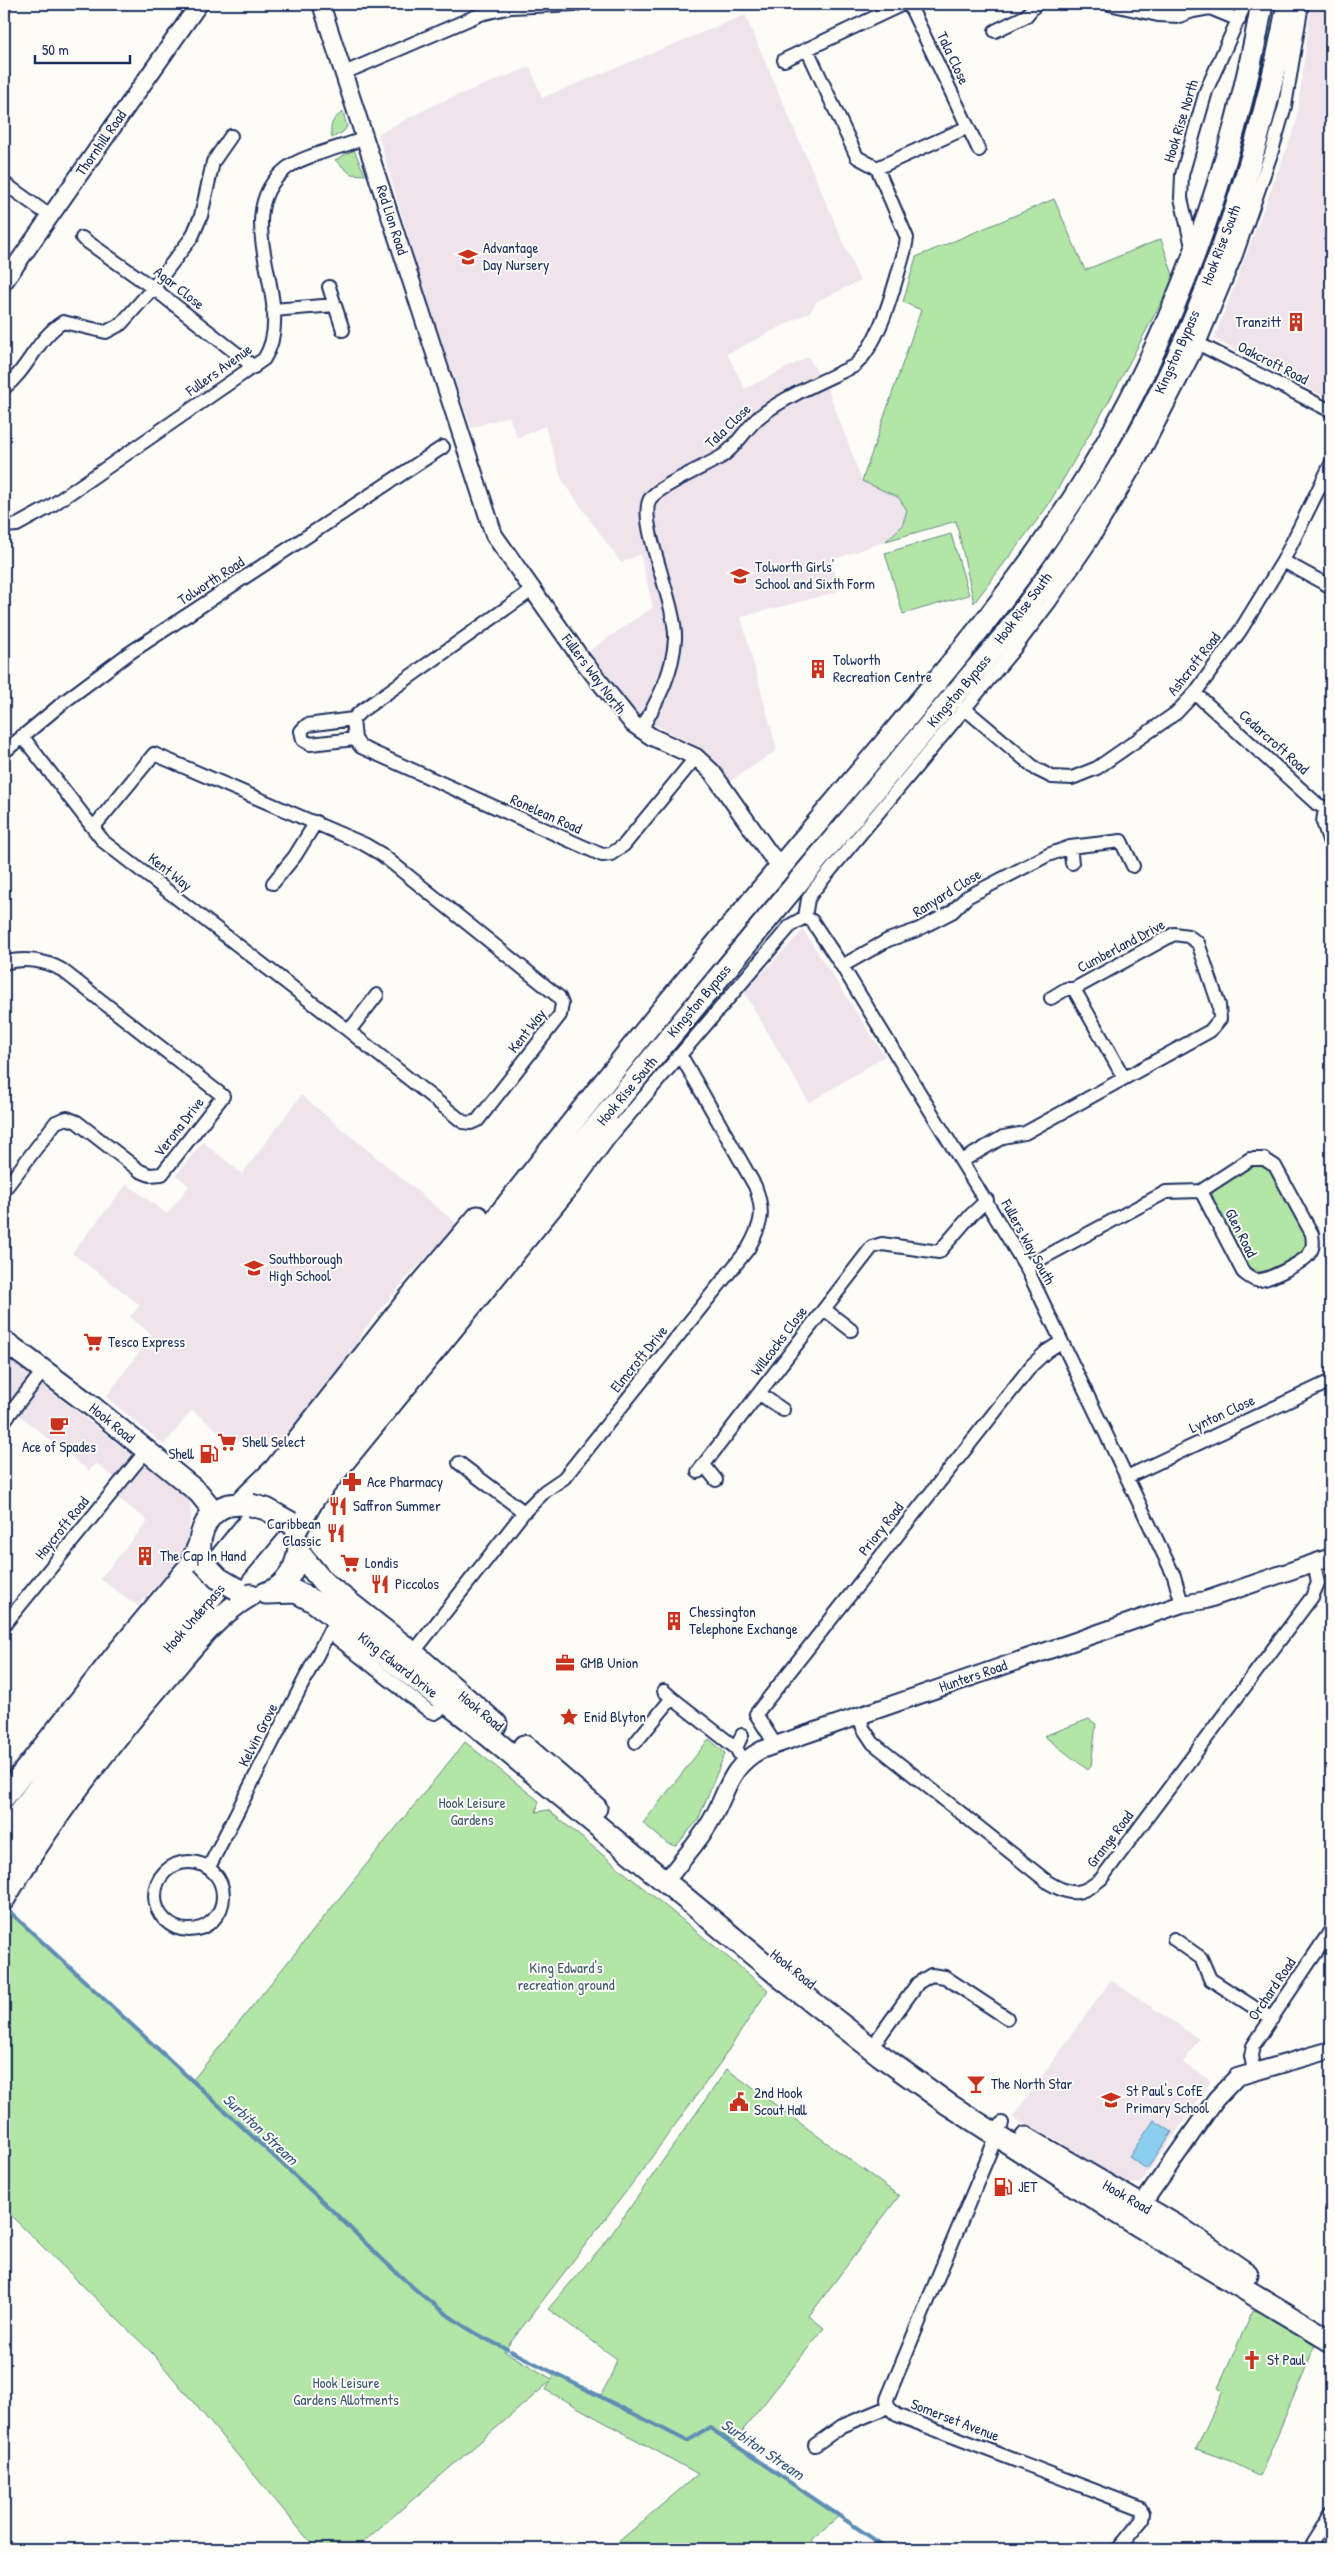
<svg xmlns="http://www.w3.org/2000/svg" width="1335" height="2553" font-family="'Patrick Hand',sans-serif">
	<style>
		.built { fill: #efe3ec }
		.green { fill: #b2e5a6; stroke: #668a82 }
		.water { fill: #8cceed; stroke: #5f8eb4 }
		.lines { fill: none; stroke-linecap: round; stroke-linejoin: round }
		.stream { stroke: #5f8eb4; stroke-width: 4 }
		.minor-casing { stroke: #1b2f5e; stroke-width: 16 }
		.tertiary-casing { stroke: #1b2f5e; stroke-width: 20 }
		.primary-casing { stroke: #1b2f5e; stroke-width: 24 }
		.trunk-casing { stroke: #1b2f5e; stroke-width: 25 }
		.minor { stroke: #fdfcf7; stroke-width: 12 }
		.tertiary { stroke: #fdfcf7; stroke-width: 16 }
		.primary { stroke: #fdfcf7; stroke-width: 20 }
		.trunk { stroke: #fdfcf7; stroke-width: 21 }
		.trunk-bridge-casing { stroke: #1b2f5e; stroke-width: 25; stroke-linecap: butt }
		.trunk-bridge { stroke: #fdfcf7; stroke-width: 21 }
		.labels { text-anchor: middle; stroke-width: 4; stroke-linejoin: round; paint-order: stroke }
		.street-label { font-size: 15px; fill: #1b2f5e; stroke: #fdfcf7 }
		.poi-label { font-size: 15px; fill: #1b2f5e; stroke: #fdfcf7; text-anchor: start }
		.park-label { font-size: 15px; fill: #415c70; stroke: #fdfcf7 }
		.water-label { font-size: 16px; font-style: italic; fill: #375782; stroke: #fdfcf7 }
	</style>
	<rect width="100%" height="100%" fill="#fdfcf7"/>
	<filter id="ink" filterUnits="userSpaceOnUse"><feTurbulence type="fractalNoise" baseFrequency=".02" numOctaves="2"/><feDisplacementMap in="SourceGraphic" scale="10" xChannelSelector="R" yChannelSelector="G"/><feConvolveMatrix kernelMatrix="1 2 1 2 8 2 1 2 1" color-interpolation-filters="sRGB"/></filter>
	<g filter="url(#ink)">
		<path class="built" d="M1311 4H1331V400L1214 339 1296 124Z
			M745 15 860 281 817 301 810 312 727 354 745 389 808 357 829 392 862 481 898 497 907 510 902 526 886 541 832 560 837 592 741 617 777 750 726 784 715 763 692 743 638 717 589 651 653 607 640 554 621 563 562 480 545 426 517 438 509 416 471 428 425 293 378 134 438 103 530 67 542 98Z
			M803 930 885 1056 809 1103 744 992Z
			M301 1095 457 1224 403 1282 364 1330 347 1362 278 1447 260 1443 247 1447 234 1438 231 1441 192 1410 164 1445 106 1397 152 1335 130 1317 140 1305 72 1253 127 1184 167 1214 189 1186 176 1175 203 1142 242 1174Z
			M4 1355 190 1500 191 1517 183 1555 138 1606 100 1579 148 1521 118 1498 126 1488 96 1463 89 1471 15 1412 4 1400Z
			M1111 1980 1199 2039 1183 2063 1211 2081 1141 2183 1125 2184 1054 2138 1012 2118Z"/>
		<path class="green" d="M343 112 347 127 343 132 332 138C329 125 332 119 343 112Z
			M354 150 365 175 351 174 335 160Z
			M1054 199 1085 270 1161 239 1174 278 1109 401 1047 507 974 603 956 521 886 541 902 526 907 510 898 497 862 481 921 310 903 302 916 257Z
			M951 534 969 595 903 614 885 553Z
			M1258 1165 1270 1170 1308 1239 1303 1255C1286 1264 1265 1282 1247 1265 1239 1249 1208 1204 1213 1188L1250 1166Z
			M1089 1719 1096 1724 1091 1766 1088 1770 1044 1736Z
			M709 1739 725 1753 698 1820 676 1846 668 1844 643 1823Z
			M465 1742 539 1801 536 1812 548 1810 768 1990 720 2063 638 2176 504 2351 552 2379 555 2373 601 2395 611 2376 617 2359 548 2309 608 2239 727 2069 899 2196 809 2316 824 2328 732 2444 839 2516 811 2540 819 2549H610L698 2474 546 2390 551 2381 355 2549H316L153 2354 4 2209V1923L10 1912 192 2081Z
			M1253 2310 1263 2313 1315 2346 1260 2476 1230 2461 1196 2449 1223 2391 1218 2388Z"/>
		<path class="water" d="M1154 2120 1172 2132 1147 2169 1129 2157Z"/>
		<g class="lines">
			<path class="stream" d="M10 1912C113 2007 216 2103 320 2199 378 2253 432 2317 507 2349
				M511 2351 687 2441 710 2428 888 2549"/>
			<g class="minor-casing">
				<path id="minor" d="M909 4 979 150
					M1109 4 1158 15 1179 16 1193 11 1210 8 1239 20
					M4 6 5 4
					M995 31 1026 16 1036 4
					M784 60 903 4
					M344 73 481 14 511 7 577 4
					M877 168 968 127
					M4 183 50 216
					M82 238 153 288 254 367
					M1193 251 1181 198 1182 175 1206 91 1245 4
					M329 287 343 330
					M273 310 335 305
					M1199 344 1331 411
					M4 388C28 370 37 338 63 322L106 332 121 324 153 288 192 237 201 216 213 162 231 136
					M4 526 17 525 48 508 264 359C300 303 224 217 287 168 304 155 344 147 365 138
					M1283 561 1331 587
					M532 590 360 712 353 719 355 739 361 747 602 855 611 854 624 845 696 757
					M1195 693 1317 804 1325 808H1331
					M964 708 1036 769 1052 777 1072 778 1097 768 1176 713 1195 693 1240 631 1283 561 1331 464
					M353 719 307 725 301 731 303 740 310 744 355 739
					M641 730C657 701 673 674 675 639 677 605 637 521 650 499 657 487 706 466 721 457 738 446 747 425 763 414 786 396 827 379 854 366 881 343 895 283 905 249L907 238 877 168 857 157 807 49
					M22 736 104 842 349 1031 463 1122 471 1123 478 1120 560 1015 562 1004 559 997 381 854 364 844 154 754 93 828
					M4 752 65 701 128 654 443 447
					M1325 808 1323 822 1331 846
					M1070 847 1072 863
					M273 883 295 856 316 822
					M805 917 808 899 814 890 1015 648 1049 603 1092 540 1140 459 1199 344 1236 255 1271 154 1285 106 1302 4
					M805 917 812 921 842 966 1026 1267 1174 1576 1182 1604
					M4 963C23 957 45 960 62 970L223 1096 162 1174 150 1175 140 1171 77 1122 67 1118 56 1122 4 1190
					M842 966 888 940 917 930 952 912 967 897 1048 855 1070 847 1121 841 1133 866
					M1051 998 1066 989H1074
					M349 1031 377 995
					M610 1137 791 925 805 917
					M962 1161 1003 1137 1025 1133 1210 1031 1220 1019 1219 1005 1198 943 1188 936 1174 934 1074 989 1124 1078
					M1026 1267 1166 1192 1201 1191 1250 1159H1264L1275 1166 1312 1234C1313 1241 1314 1247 1309 1254 1304 1262 1266 1282 1256 1280 1251 1279 1247 1275 1243 1272L1201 1191
					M824 1309 851 1330
					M760 1394 783 1410
					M4 1421 44 1370
					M459 1463 524 1512
					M704 1465 716 1480
					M698 1472 872 1247 882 1244 939 1252 971 1215 987 1200
					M1127 1477 1331 1381
					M4 1625 146 1451
					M329 1632 429 1711 435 1713 448 1705
					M413 1653 524 1512 545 1491 564 1478 748 1249C762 1224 765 1212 755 1186L684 1061 678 1056
					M672 1698 736 1748
					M860 1716 863 1728 873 1743 1049 1883C1071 1896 1081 1896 1101 1879L1312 1597 1318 1583 1314 1563
					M636 1742 672 1698 664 1691
					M775 1744 756 1714 1032 1365 1047 1351 1061 1342
					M740 1755 736 1748 742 1735
					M155 1896a34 34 0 1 1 68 0a34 34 0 1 1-68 0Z
					M209 1867 336 1618
					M1174 1939 1201 1958 1210 1979 1272 2019
					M879 2037 918 1983 931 1975 945 1977 1007 2018
					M1254 2071 1251 2056 1253 2046 1331 1930
					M1002 2123 887 2399 888 2407 897 2415 1140 2508 1143 2513 1142 2520 1118 2549
					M815 2445 842 2426 888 2407
					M1309 2549 1331 2514"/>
			</g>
			<g class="tertiary-casing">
				<path id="tertiary" d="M321 4 494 535 580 657 633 724 652 737 696 757 712 772 769 853 781 866
					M4 282 199 4
					M673 1872C685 1856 699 1841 709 1824 728 1794 727 1768 761 1750L1182 1604 1206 1600 1331 1557
					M1141 2206 1216 2099 1237 2077 1331 2050"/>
			</g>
			<g class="primary-casing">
				<path id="primary" d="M4 1341 93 1407 199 1493 215 1513"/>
			</g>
			<g class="trunk-casing">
				<path id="trunk" d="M239 1504 275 1469 408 1300 478 1217
					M296 1530 314 1498 571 1183 611 1128
					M299 1553 323 1582 413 1653 496 1724
					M202 1559C195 1541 205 1515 223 1507 232 1503 242 1504 251 1505
					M266 1593C287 1587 299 1565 299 1543
					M267 1593 296 1592 313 1601 336 1618 472 1722 783 1979 880 2055 948 2104 1116 2212 1331 2341
					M524 1746 596 1808
					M4 1797 119 1651 190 1566 199 1545
					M4 1834C121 1673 251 1522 377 1368 477 1245 573 1119 673 997 739 916 807 835 875 755 950 666 1026 577 1087 477 1174 334 1233 169 1262 4
					M4 1863C107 1714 228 1580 341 1440 560 1169 781 900 1006 634 1049 577 1090 518 1126 456 1205 321 1260 157 1288 4
					M4 1899C50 1820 106 1748 165 1679 192 1648 215 1616 251 1595
					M1026 2138 1180 2228 1247 2274"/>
			</g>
			<use href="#minor" class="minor"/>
			<use href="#tertiary" class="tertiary"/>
			<use href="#primary" class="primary"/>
			<use href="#trunk" class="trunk"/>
			<g class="trunk-bridge-casing">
				<path id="trunk-bridge" d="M251 1505 266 1509 291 1523
					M203 1562 218 1578 237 1589"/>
			</g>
			<use href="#trunk-bridge" class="trunk-bridge"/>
		</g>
	</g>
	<defs>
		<g id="school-bare" transform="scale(1.5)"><path d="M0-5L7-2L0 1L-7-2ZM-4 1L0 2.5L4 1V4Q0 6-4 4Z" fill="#c8321e" stroke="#fdfcf7" stroke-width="2.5" paint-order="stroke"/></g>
		<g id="building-bare" transform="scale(1.5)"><path d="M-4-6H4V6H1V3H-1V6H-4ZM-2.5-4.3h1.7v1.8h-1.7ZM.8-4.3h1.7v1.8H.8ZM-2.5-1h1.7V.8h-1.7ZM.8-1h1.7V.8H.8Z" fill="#c8321e" stroke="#fdfcf7" stroke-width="2.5" paint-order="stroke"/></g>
		<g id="supermarket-bare" transform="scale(1.5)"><path d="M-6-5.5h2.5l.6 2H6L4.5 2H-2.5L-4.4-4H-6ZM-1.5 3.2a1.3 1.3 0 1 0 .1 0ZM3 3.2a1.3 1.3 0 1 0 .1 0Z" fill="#c8321e" stroke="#fdfcf7" stroke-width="2.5" paint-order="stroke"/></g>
		<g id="cafe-bare" transform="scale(1.5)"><path d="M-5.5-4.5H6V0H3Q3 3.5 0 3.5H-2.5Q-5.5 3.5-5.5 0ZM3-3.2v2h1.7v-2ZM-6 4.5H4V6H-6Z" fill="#c8321e" stroke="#fdfcf7" stroke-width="2.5" paint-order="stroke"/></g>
		<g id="fuel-bare" transform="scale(1.5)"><path d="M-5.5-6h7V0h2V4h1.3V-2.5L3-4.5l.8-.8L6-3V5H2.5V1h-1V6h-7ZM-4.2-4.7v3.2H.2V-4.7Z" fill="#c8321e" stroke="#fdfcf7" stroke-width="2.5" paint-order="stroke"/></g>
		<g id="pharmacy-bare" transform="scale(1.5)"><path d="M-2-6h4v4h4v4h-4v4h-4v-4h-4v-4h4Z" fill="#c8321e" stroke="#fdfcf7" stroke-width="2.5" paint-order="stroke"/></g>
		<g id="restaurant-bare" transform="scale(1.5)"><path d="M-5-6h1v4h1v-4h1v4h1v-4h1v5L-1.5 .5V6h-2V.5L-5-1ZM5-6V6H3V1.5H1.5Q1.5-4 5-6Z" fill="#c8321e" stroke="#fdfcf7" stroke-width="2.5" paint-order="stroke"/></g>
		<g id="office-bare" transform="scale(1.5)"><path d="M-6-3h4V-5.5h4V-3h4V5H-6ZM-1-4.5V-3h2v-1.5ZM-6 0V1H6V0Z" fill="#c8321e" stroke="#fdfcf7" stroke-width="2.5" paint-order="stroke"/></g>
		<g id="sight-bare" transform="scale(1.5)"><path d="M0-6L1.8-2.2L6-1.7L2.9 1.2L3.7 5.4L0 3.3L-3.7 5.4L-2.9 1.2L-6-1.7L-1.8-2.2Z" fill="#c8321e" stroke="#fdfcf7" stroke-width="2.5" paint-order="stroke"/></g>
		<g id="bar-bare" transform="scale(1.5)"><path d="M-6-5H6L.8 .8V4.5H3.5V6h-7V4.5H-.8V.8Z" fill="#c8321e" stroke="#fdfcf7" stroke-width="2.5" paint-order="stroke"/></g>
		<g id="civic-bare" transform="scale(1.5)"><path d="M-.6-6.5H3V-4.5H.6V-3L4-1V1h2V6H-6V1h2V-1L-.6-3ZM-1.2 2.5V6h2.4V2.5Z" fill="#c8321e" stroke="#fdfcf7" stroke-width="2.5" paint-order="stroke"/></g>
		<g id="church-bare" transform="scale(1.5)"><path d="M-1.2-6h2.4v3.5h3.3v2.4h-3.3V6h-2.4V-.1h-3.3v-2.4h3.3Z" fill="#c8321e" stroke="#fdfcf7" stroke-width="2.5" paint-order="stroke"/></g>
	</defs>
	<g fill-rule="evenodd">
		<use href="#school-bare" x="468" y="257"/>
		<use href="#building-bare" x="1296" y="322"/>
		<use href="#school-bare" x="740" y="576"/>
		<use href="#building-bare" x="818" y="669"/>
		<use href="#school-bare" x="254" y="1268"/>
		<use href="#supermarket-bare" x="93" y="1342"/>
		<use href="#cafe-bare" x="59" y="1425"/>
		<use href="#supermarket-bare" x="227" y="1442"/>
		<use href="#fuel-bare" x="209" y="1454"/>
		<use href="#pharmacy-bare" x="352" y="1482"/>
		<use href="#restaurant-bare" x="338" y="1506"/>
		<use href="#restaurant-bare" x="336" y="1533"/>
		<use href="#building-bare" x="145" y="1556"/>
		<use href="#supermarket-bare" x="350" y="1563"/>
		<use href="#restaurant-bare" x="380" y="1584"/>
		<use href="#building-bare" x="674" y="1621"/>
		<use href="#office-bare" x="565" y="1663"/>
		<use href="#sight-bare" x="569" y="1717"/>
		<use href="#bar-bare" x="976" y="2084"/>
		<use href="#school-bare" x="1111" y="2100"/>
		<use href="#civic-bare" x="739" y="2102"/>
		<use href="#fuel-bare" x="1003" y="2187"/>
		<use href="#church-bare" x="1252" y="2360"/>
	</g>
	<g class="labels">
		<g class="street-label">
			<text transform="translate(953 58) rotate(65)" y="5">Tala Close</text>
			<text transform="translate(1181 121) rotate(-73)" y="5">Hook Rise North</text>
			<text transform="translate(101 143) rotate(-55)" y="5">Thornhill Road</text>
			<text transform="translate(392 220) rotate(72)" y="5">Red Lion Road</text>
			<text transform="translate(1221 245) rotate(-69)" y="5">Hook Rise South</text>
			<text transform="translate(179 288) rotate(38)" y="5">Agar Close</text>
			<text transform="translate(1177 352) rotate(-66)" y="5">Kingston Bypass</text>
			<text transform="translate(1273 363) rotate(27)" y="5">Oakcroft Road</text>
			<text transform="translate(219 370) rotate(-36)" y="5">Fullers Avenue</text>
			<text transform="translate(728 426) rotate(-44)" y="5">Tala Close</text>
			<text transform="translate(211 581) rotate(-33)" y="5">Tolworth Road</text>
			<text transform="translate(1023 608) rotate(-53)" y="5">Hook Rise South</text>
			<text transform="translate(1194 664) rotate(-52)" y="5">Ashcroft Road</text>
			<text transform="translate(594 674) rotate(53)" y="5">Fullers Way North</text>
			<text transform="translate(959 691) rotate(-50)" y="5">Kingston Bypass</text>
			<text transform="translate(1274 742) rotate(42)" y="5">Cedarcroft Road</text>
			<text transform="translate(546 814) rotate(24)" y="5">Ronelean Road</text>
			<text transform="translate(170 872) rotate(38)" y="5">Kent Way</text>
			<text transform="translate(947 893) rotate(-32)" y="5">Ranyard Close</text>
			<text transform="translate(1121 946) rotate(-28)" y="5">Cumberland Drive</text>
			<text transform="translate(699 1001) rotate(-50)" y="5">Kingston Bypass</text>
			<text transform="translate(527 1031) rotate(-52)" y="5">Kent Way</text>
			<text transform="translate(627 1091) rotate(-50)" y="5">Hook Rise South</text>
			<text transform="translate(179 1127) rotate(-52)" y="5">Verona Drive</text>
			<text transform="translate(1241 1233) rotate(63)" y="5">Glen Road</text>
			<text transform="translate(1028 1242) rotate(61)" y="5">Fullers Way South</text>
			<text transform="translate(779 1341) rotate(-53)" y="5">Willcocks Close</text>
			<text transform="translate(639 1359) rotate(-51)" y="5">Elmcroft Drive</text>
			<text transform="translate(1222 1414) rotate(-25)" y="5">Lynton Close</text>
			<text transform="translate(112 1423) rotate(39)" y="5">Hook Road</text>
			<text transform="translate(62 1528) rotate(-51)" y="5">Haycroft Road</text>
			<text transform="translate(881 1529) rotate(-52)" y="5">Priory Road</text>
			<text transform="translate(194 1618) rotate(-49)" y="5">Hook Underpass</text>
			<text transform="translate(398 1665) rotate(38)" y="5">King Edward Drive</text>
			<text transform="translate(973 1676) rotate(-19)" y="5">Hunters Road</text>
			<text transform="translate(481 1711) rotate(40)" y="5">Hook Road</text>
			<text transform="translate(258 1735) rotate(-63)" y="5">Kelvin Grove</text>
			<text transform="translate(1110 1839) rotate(-53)" y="5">Grange Road</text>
			<text transform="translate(793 1969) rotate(39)" y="5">Hook Road</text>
			<text transform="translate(1272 1989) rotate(-56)" y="5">Orchard Road</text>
			<text transform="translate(1127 2197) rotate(30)" y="5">Hook Road</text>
			<text transform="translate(955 2420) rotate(21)" y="5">Somerset Avenue</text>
		</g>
		<g class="poi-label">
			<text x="483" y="253">Advantage<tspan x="483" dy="17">Day Nursery</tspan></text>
			<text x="1281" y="327" text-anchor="end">Tranzitt</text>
			<text x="755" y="572">Tolworth Girls'<tspan x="755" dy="17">School and Sixth Form</tspan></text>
			<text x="833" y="665">Tolworth<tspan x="833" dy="17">Recreation Centre</tspan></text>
			<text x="269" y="1264">Southborough<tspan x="269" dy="17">High School</tspan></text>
			<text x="108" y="1347">Tesco Express</text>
			<text x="242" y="1447">Shell Select</text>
			<text x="59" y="1452" text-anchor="middle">Ace of Spades</text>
			<text x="194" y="1459" text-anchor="end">Shell</text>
			<text x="367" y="1487">Ace Pharmacy</text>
			<text x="353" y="1511">Saffron Summer</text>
			<text x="321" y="1529" text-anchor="end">Caribbean<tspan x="321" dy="17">Classic</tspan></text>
			<text x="160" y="1561">The Cap In Hand</text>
			<text x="365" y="1568">Londis</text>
			<text x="395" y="1589">Piccolos</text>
			<text x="689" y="1617">Chessington<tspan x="689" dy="17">Telephone Exchange</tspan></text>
			<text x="580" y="1668">GMB Union</text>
			<text x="584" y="1722">Enid Blyton</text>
			<text x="991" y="2089">The North Star</text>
			<text x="1126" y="2096">St Paul's CofE<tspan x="1126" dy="17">Primary School</tspan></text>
			<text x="754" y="2098">2nd Hook<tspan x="754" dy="17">Scout Hall</tspan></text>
			<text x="1018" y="2192">JET</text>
			<text x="1267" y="2365">St Paul</text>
		</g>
		<g class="park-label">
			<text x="472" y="1808">Hook Leisure<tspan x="472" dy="17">Gardens</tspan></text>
			<text x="566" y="1973">King Edward's<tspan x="566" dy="17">recreation ground</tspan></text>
			<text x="346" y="2388">Hook Leisure<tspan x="346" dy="17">Gardens Allotments</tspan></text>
		</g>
		<g class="water-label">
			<text transform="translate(261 2129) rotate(43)" y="6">Surbiton Stream</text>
			<text transform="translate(763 2449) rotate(34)" y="6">Surbiton Stream</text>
		</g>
	</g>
	<rect width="1335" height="2553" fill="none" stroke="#fdfcf7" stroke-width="20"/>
	<rect x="10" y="10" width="1315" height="2533" fill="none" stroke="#1b2f5e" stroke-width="2" filter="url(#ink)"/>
	<path d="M35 55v8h95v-8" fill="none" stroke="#1b2f5e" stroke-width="2.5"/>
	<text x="42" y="55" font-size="15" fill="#1b2f5e" stroke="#fdfcf7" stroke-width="4" paint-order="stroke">50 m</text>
</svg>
